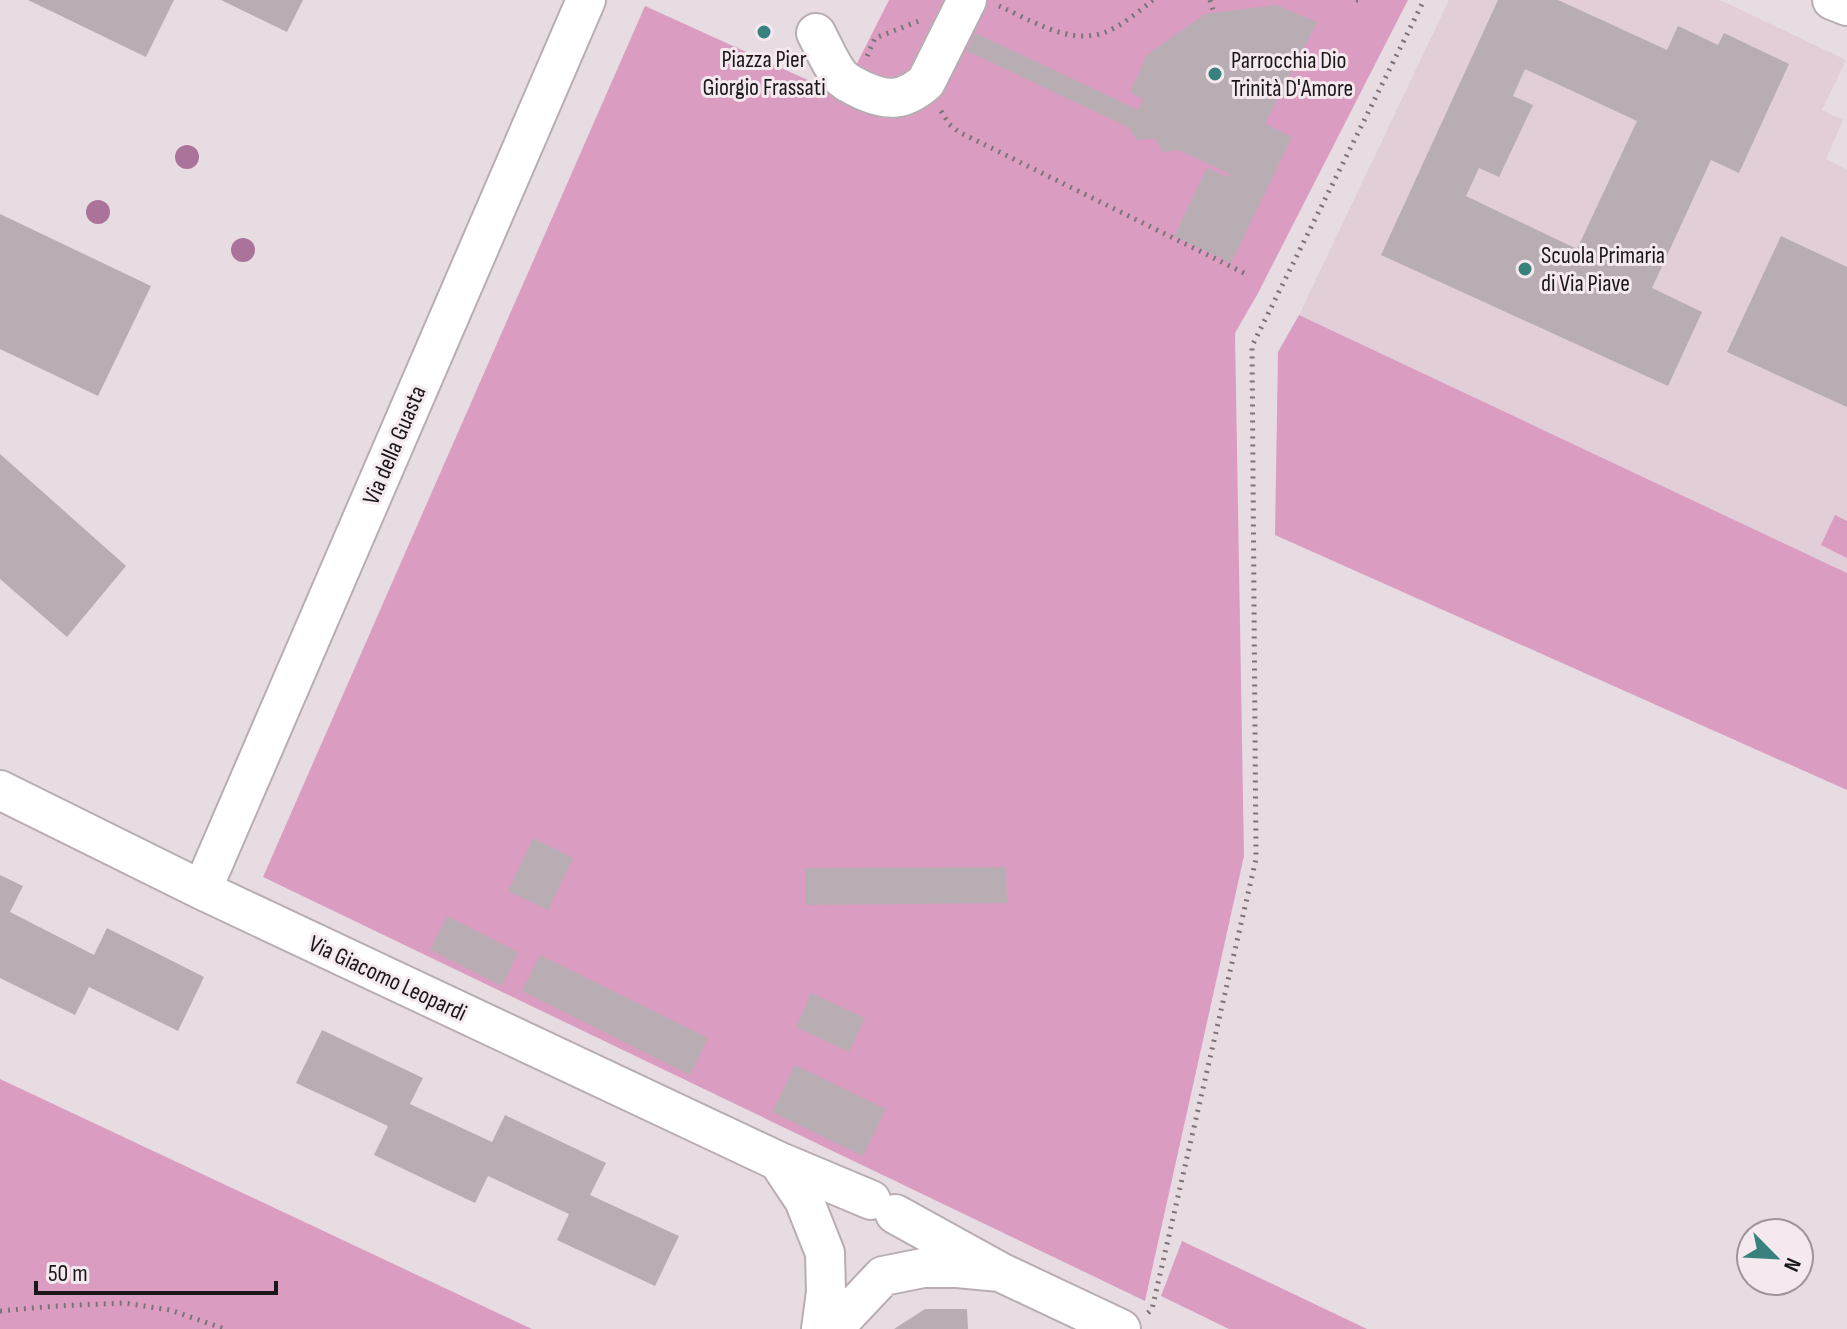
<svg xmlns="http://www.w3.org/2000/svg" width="1847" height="1329" font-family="'Sofia Sans Condensed',sans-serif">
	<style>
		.built { fill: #e1ced9 }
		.green { fill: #da9dc1 }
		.building { fill: #b7adb3; fill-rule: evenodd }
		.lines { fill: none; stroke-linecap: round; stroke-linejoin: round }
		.minor-casing { stroke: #b8adb3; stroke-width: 42 }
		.path { stroke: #7a7477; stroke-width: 5; stroke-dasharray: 2 6; stroke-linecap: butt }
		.minor { stroke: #fff; stroke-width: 38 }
		.tree { fill: #ac739a }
		.poi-dot { fill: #39817d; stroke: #f4e9ef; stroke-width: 3 }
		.labels { text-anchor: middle; stroke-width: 6; stroke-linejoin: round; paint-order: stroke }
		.poi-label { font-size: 24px; fill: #1a1719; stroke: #f4e9ef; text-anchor: start }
		.street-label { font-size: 24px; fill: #1a1719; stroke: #f4e9ef }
	</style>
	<rect width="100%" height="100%" fill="#e7dce2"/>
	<path class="built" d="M1449 0H1720L1846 60 1822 110 1843 120 1826 159 1847 170V573L1299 315Z"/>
	<path class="green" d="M889 0H1408L1257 295 1235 333 1244 856 1145 1301 263 877 645 6 841 95Z
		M1299 315 1847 573V790L1275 535 1278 352Z
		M1835 515 1847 521V558L1821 545Z
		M0 1079 532 1329H0Z
		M1182 1241 1367 1329H1229L1161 1296Z"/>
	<path class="building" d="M28 0H174L146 57Z
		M221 0H303L287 32Z
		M1498 0H1558L1667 50 1678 26 1718 45 1724 33 1789 64 1739 173 1711 160 1652 288 1702 312 1668 386 1381 255ZM1525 69 1637 121 1577 249 1466 196 1479 168 1499 177 1533 105 1513 96Z
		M1276 5 1317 22 1265 124 1292 137 1231 263 1174 236 1207 168 1228 177 1230 174 1179 150 1163 152 1154 138 1137 140 1128 127 967 51 975 33 1138 110 1143 99 1130 92 1147 55 1205 14Z
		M0 214 151 286 98 396 0 349Z
		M1781 236 1847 267V407L1727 352Z
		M0 454 126 566 67 637 0 579Z
		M533 838 573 858 548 910 508 891Z
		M1006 867 1007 903 805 905V868Z
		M0 875 23 886 10 912 94 955 107 928 204 977 178 1031 89 987 75 1015 0 978Z
		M447 916 518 952 502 986 430 950Z
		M540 955 708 1038 690 1075 522 991Z
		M811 993 865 1018 849 1052 796 1027Z
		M322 1030 423 1078 410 1104 492 1142 505 1115 606 1163 590 1195 679 1236 655 1286 557 1240 569 1214 488 1176 475 1203 374 1155 388 1126 296 1083Z
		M795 1065 886 1109 863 1156 772 1112Z
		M925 1309H967L968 1329H894Z"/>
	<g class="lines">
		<g class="minor-casing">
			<path id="minor" d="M1832 0 1847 6
				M816 33C823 46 829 61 837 72 843 82 853 85 862 90 888 102 904 101 926 82L967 0
				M0 790 202 890 778 1161
				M202 890 586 0
				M1000 1272 1121 1329
				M821 1329 826 1292 825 1253 804 1200 778 1161 871 1200
				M833 1329 883 1276 923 1268H957L1000 1272 895 1214"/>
		</g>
		<path class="path" d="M1210 0 1214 13
			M1356 0H1363
			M999 6C1031 20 1070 46 1106 32 1123 25 1139 11 1153 0
			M867 56 875 38 919 21
			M941 111 949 124 959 132 1244 273
			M0 1311 55 1306 124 1303 170 1310 225 1329
			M1148 1313 1152 1309 1256 859 1252 346 1424 0"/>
		<use href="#minor" class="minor"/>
	</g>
	<g class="tree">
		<circle cx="187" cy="157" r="12"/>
		<circle cx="98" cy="212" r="12"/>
		<circle cx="243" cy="250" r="12"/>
	</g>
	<g class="poi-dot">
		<circle cx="764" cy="32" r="8"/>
		<circle cx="1215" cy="74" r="8"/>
		<circle cx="1525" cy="269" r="8"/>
	</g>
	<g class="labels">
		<g class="poi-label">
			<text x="764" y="67" text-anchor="middle">Piazza Pier<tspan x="764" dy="28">Giorgio Frassati</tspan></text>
			<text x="1231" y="68">Parrocchia Dio<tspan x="1231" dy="28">Trinità D'Amore</tspan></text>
			<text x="1541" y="263">Scuola Primaria<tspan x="1541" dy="28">di Via Piave</tspan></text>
		</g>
		<g class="street-label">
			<text transform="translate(394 445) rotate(-67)" y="8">Via della Guasta</text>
			<text transform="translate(388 978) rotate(25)" y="8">Via Giacomo Leopardi</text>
		</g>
	</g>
	<g transform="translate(1775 1257) rotate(114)"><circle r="38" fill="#f4e9ef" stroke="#9d9599" stroke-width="2"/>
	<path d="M0-6L14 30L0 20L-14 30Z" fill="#39817d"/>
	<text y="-12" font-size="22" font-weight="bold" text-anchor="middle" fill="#1a1719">N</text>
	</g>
	<path d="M36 1281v12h240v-12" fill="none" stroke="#1a1719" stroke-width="4"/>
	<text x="48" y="1281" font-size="24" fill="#1a1719" stroke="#f4e9ef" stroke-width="6" paint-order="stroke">50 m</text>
</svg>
